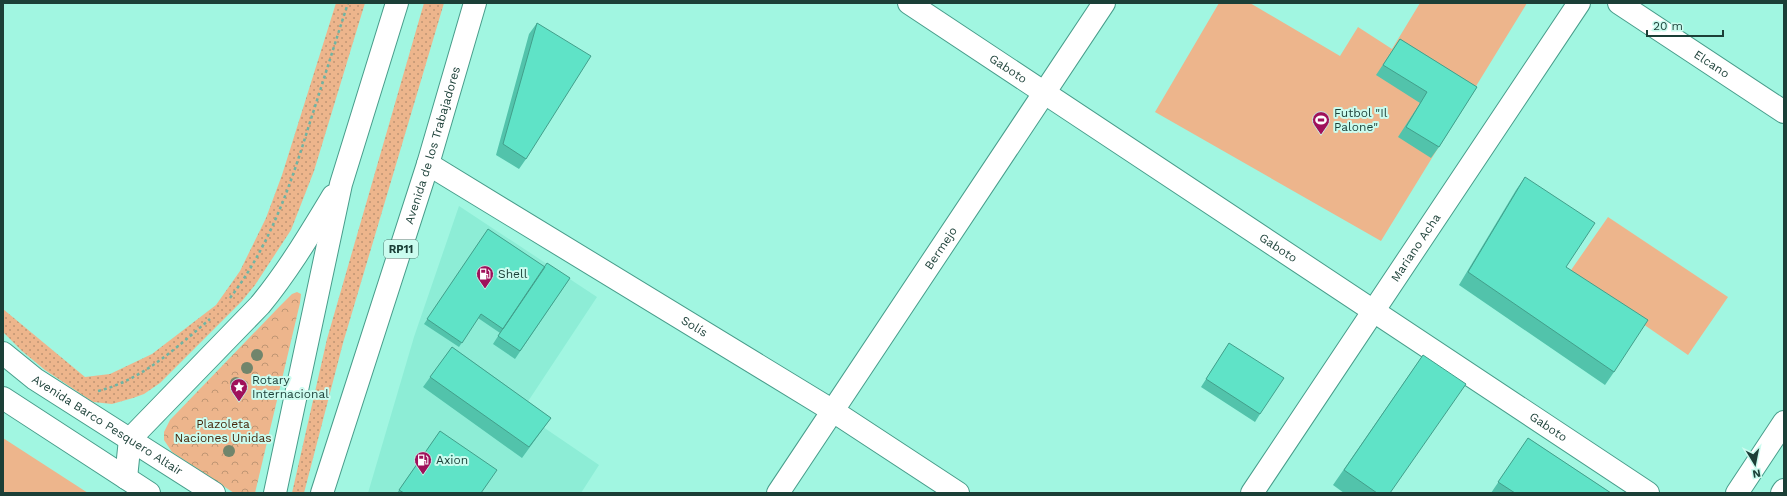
<svg xmlns="http://www.w3.org/2000/svg" width="1787" height="496" font-family="'Work Sans',sans-serif">
	<style>
		.built { fill: #8dedd6 }
		.grass { fill: url(#grass-dots) }
		.park { fill: url(#park-crowns) }
		.garden { fill: #edb58c }
		.lines { fill: none; stroke-linecap: round; stroke-linejoin: round }
		.minor-casing { stroke: #489d8b; stroke-width: 24 }
		.major-casing { stroke: #489d8b; stroke-width: 24 }
		.path { stroke: #70b3a2; stroke-width: 2.5; stroke-dasharray: 3 3; stroke-linecap: butt }
		.minor { stroke: #fff; stroke-width: 22 }
		.major { stroke: #fff; stroke-width: 22 }
		.tree { fill: #70856c }
		.wall { fill: #52c3ab }
		.building { fill: #5fe3c7; stroke: #429f8b }
		.labels { text-anchor: middle; stroke-width: 4; stroke-linejoin: round; paint-order: stroke }
		.shield { fill: #cbfcef; stroke: #50786e; stroke-width: 1 }
		.shield-label { font-size: 11px; font-weight: bold; fill: #1b3f37 }
		.street-label { font-size: 12px; fill: #1b3f37; stroke: #cbfcef }
		.poi-label { font-size: 12px; fill: #1b3f37; stroke: #cbfcef; text-anchor: start }
		.park-label { font-size: 12px; fill: #48280d; stroke: #cbfcef }
	</style>
	<defs>
		<pattern id="grass-dots" width="8" height="8" patternUnits="userSpaceOnUse"><rect width="8" height="8" fill="#edb58c"/><path d="M2 2h.1M6 6h.1" fill="none" stroke="#bf9573" stroke-width="1.8" stroke-linecap="round"/></pattern>
		<pattern id="park-crowns" width="20" height="18" patternUnits="userSpaceOnUse"><rect width="20" height="18" fill="#edb58c"/><path d="M2 6a3 3 0 1 1 6 0M12 15a3 3 0 1 1 6 0" fill="none" stroke="#bf9573"/></pattern>
	</defs>
	<rect width="100%" height="100%" fill="#a1f6e1"/>
	<path class="built" d="M459 206 597 297 521 412 599 465 581 493H368L414 337Z"/>
	<path class="grass" d="M336 3H365L314 171 291 230 255 285 242 301 160 383 144 394 133 398 112 404 93 402 45 370 22 351 3 332V309L85 377 110 374 152 354 216 305 240 271 266 218 282 175Z
		M424 3H444L343 343 304 493H292L327 339Z"/>
	<path class="park" d="M297 292 301 294 300 303 255 493H234L172 452 164 440V432L170 420 279 307 292 294Z"/>
	<path class="garden" d="M1219 3H1250L1340 56 1358 27 1392 49 1420 3H1527L1381 241 1155 112Z
		M1608 217 1728 297 1688 355 1569 273Z
		M3 438 88 493H3Z"/>
	<g class="lines">
		<g class="minor-casing">
			<g id="minor">
				<path id="s1" d="M909 3 1648 493"/>
				<path id="s2" d="M1619 3 1784 112"/>
				<path id="s3" d="M428 164 833 411 958 493"/>
				<path id="s4" d="M778 493 1104 3"/>
				<path id="s5" d="M1252 493 1579 3"/>
			</g>
		</g>
		<g class="major-casing">
			<g id="major">
				<path id="s6" d="M3 353 35 379 214 493"/>
				<path d="M3 398 149 493"/>
				<path d="M126 478 130 439 260 305C288 271 310 234 333 196"/>
				<path d="M275 493 341 184 397 3"/>
				<path id="s7" d="M322 493 428 164 475 3"/>
				<path d="M1737 493 1784 422"/>
				<path d="M1782 493 1784 490"/>
			</g>
		</g>
		<path class="path" d="M230 298C270 246 291 184 310 122 323 82 335 43 348 3
			M98 391C142 380 176 348 210 319"/>
		<use href="#minor" class="minor"/>
		<use href="#major" class="major"/>
	</g>
	<g class="tree">
		<circle cx="257" cy="355" r="6"/>
		<circle cx="247" cy="368" r="6"/>
		<circle cx="236" cy="383" r="6"/>
		<circle cx="229" cy="451" r="6"/>
	</g>
	<path class="wall" d="M537 23 526 159 519 169 496 155 529 34Z
		M1400 39 1477 87 1439 147 1431 158 1398 137 1420 103 1376 75Z
		M1525 177 1614 372 1605 385 1459 285 1516 190Z
		M488 229 545 267 570 278 515 359 493 344 500 333 478 318 459 347 424 324Z
		M1229 343 1260 414 1255 422 1201 387Z
		M452 347 551 418 522 458 423 387Z
		M1423 355 1390 493H1344L1333 485Z
		M440 431 481 493H397Z
		M1528 438 1611 493H1491Z"/>
	<path class="building" d="M537 23 591 56 526 159 503 144Z
		M1400 39 1477 87 1439 147 1406 127 1427 92 1383 65Z
		M1525 177 1595 223 1566 267 1648 320 1614 372 1468 272Z
		M488 229 545 267 503 329 481 314 462 343 427 319Z
		M547 263 570 278 520 351 498 336Z
		M1229 343 1284 378 1260 414 1206 379Z
		M452 347 551 418 529 447 430 377Z
		M1423 355 1466 384 1390 493H1377L1344 470Z
		M440 431 497 470 481 493H404L399 490Z
		M1528 438 1611 493H1515L1498 482Z"/>
	<defs>
		<g id="stadium-pin" transform="scale(0.9)"><path d="M0 17L-7.5 6A9.5 9.5 0 1 1 7.5 6Z" fill="#9f115b" stroke="#cbfcef"/><path d="M0-5a6.5 5 0 1 0 0 10a6.5 5 0 1 0 0-10ZM-3.5-1.8h7v3.6h-7Z" fill="#fff"/></g>
		<g id="fuel-pin" transform="scale(0.9)"><path d="M0 17L-7.5 6A9.5 9.5 0 1 1 7.5 6Z" fill="#9f115b" stroke="#cbfcef"/><path d="M-5.5-6h7V0h2V4h1.3V-2.5L3-4.5l.8-.8L6-3V5H2.5V1h-1V6h-7ZM-4.2-4.7v3.2H.2V-4.7Z" fill="#fff"/></g>
		<g id="sight-pin" transform="scale(0.9)"><path d="M0 17L-7.5 6A9.5 9.5 0 1 1 7.5 6Z" fill="#9f115b" stroke="#cbfcef"/><path d="M0-6L1.8-2.2L6-1.7L2.9 1.2L3.7 5.4L0 3.3L-3.7 5.4L-2.9 1.2L-6-1.7L-1.8-2.2Z" fill="#fff"/></g>
	</defs>
	<g fill-rule="evenodd">
		<use href="#stadium-pin" x="1321" y="120"/>
		<use href="#fuel-pin" x="485" y="274"/>
		<use href="#sight-pin" x="239" y="387"/>
		<use href="#fuel-pin" x="423" y="460"/>
	</g>
	<g class="labels">
		<rect class="shield" x="384" y="240" width="34" height="18" rx="3"/>
		<g class="shield-label">
			<text x="401" y="253">RP11</text>
		</g>
		<g class="street-label">
			<text dy="4" stroke="none"><textPath href="#s2" startOffset="111">Elcano</textPath></text>
			<text dy="4" stroke="none"><textPath href="#s1" startOffset="119">Gaboto</textPath></text>
			<text dy="4" stroke="none"><textPath href="#s7" startOffset="365">Avenida de los Trabajadores</textPath></text>
			<text dy="4" stroke="none"><textPath href="#s4" startOffset="294">Bermejo</textPath></text>
			<text dy="4" stroke="none"><textPath href="#s1" startOffset="443">Gaboto</textPath></text>
			<text dy="4" stroke="none"><textPath href="#s5" startOffset="295">Mariano Acha</textPath></text>
			<text dy="4" stroke="none"><textPath href="#s3" startOffset="312">Solís</textPath></text>
			<text dy="4" stroke="none"><textPath href="#s6" startOffset="127">Avenida Barco Pesquero Altair</textPath></text>
			<text dy="4" stroke="none"><textPath href="#s1" startOffset="767">Gaboto</textPath></text>
		</g>
		<g class="poi-label">
			<text x="1334" y="117">Futbol "Il<tspan x="1334" dy="14">Palone"</tspan></text>
			<text x="498" y="278">Shell</text>
			<text x="252" y="384">Rotary<tspan x="252" dy="14">Internacional</tspan></text>
			<text x="436" y="464">Axion</text>
		</g>
		<g class="park-label">
			<text x="223" y="428">Plazoleta<tspan x="223" dy="14">Naciones Unidas</tspan></text>
		</g>
	</g>
	<rect width="1787" height="496" fill="none" stroke="#1b3f37" stroke-width="8"/>
	<g transform="translate(1755 464) rotate(170)" stroke="#cbfcef" stroke-width="3" paint-order="stroke">
	<path d="M0-3L7 15L0 10L-7 15Z" fill="#1b3f37"/>
	<text y="-6" font-size="11" font-weight="bold" text-anchor="middle" fill="#1b3f37">N</text>
	</g>
	<path d="M1647 30v6h76v-6" fill="none" stroke="#1b3f37" stroke-width="2"/>
	<text x="1653" y="30" font-size="12" fill="#1b3f37" stroke="#cbfcef" stroke-width="3" paint-order="stroke">20 m</text>
</svg>
